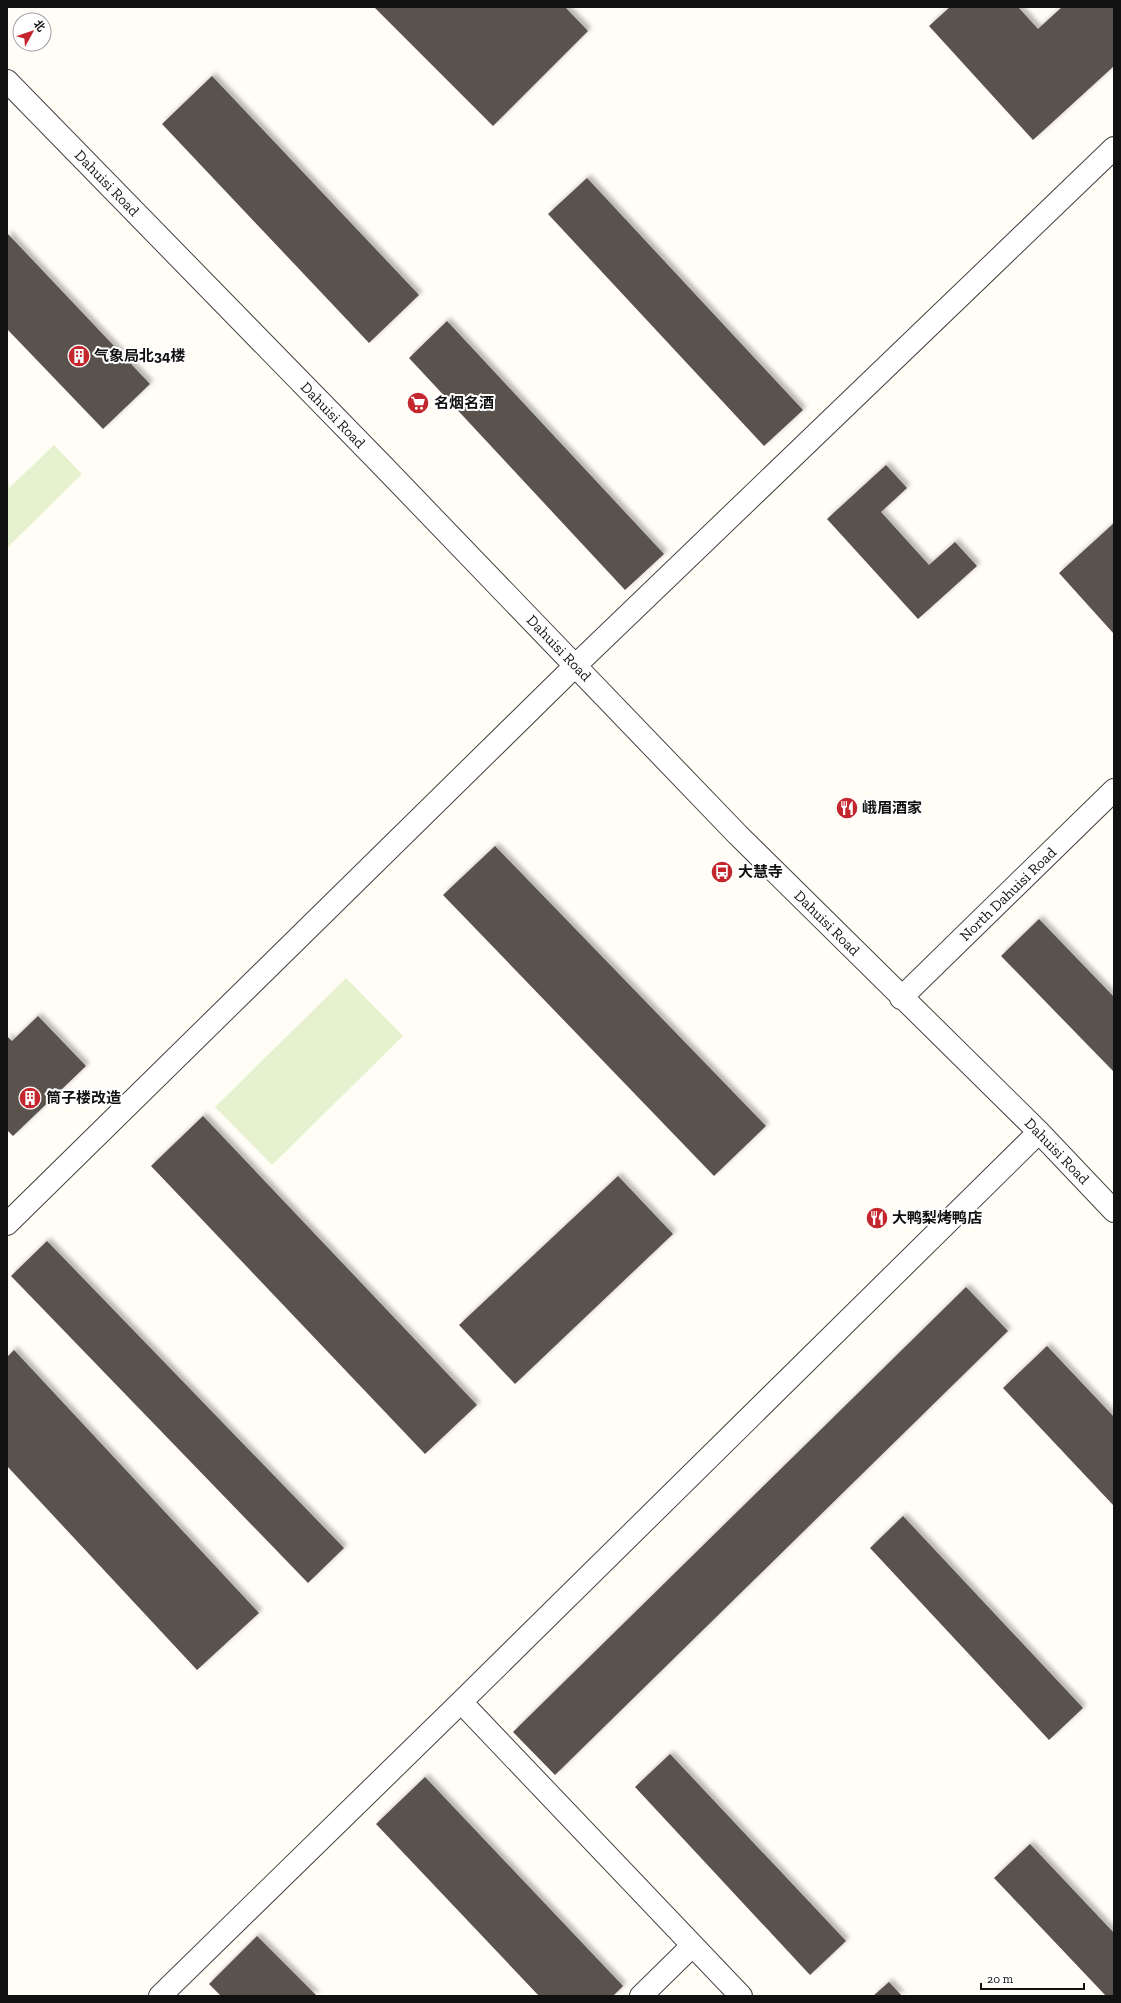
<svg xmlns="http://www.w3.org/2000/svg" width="1121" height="2003" font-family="'Zilla Slab','Noto Sans SC',serif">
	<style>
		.pitch { fill: #e6f2cf }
		.building { fill: #5a524d; filter: url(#shadow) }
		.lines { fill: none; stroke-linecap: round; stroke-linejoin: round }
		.minor-casing { stroke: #444; stroke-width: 24 }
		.minor { stroke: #fff; stroke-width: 22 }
		.labels { text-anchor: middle; stroke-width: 4; stroke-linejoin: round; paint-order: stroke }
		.street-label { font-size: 15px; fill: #111; stroke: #fff }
		.poi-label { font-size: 15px; font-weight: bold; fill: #111; stroke: #fff; text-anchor: start }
	</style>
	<defs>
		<filter id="shadow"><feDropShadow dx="3.5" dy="-3.5" stdDeviation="2" flood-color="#0004"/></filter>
	</defs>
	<rect width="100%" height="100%" fill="#fffdf5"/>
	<path class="pitch" d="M54 445 82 474 7 548V469L9 488Z
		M346 978 403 1036 272 1165 215 1107Z"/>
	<path class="building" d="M374 7H565L588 31 493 126Z
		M950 7H1018L1038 29 1062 7H1114V66L1033 140 929 26Z
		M212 76 419 295 369 343 162 124Z
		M587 178 803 410 764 446 548 214Z
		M7 233 150 384 103 429 7 329Z
		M447 321 664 554 625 590 409 358Z
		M886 465 907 488 881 512 929 565 955 542 977 566 918 619 827 519Z
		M1114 523 1113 566 1114 634 1059 573Z
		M495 846 766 1126 714 1176 443 895Z
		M1039 919 1114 997V1072L1001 956Z
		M38 1016 86 1066 13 1136 7 1130V1036L12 1041Z
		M203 1116 477 1405 425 1454 151 1166Z
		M618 1176 673 1234 515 1384 459 1325Z
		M47 1241 344 1548 308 1583 11 1276Z
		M966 1287 1008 1331 555 1775 513 1732Z
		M1047 1346 1114 1417V1506L1003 1388Z
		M14 1350 259 1613 197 1670 7 1466V1357Z
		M903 1516 1083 1708 1049 1740 870 1548Z
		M670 1754 846 1941 810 1975 635 1787Z
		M425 1777 623 1986 613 1996H539L376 1824Z
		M1030 1844 1114 1933V1996H1106L994 1878Z
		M257 1936 317 1996H221L209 1984Z
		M889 1982 902 1996H873Z"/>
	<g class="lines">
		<g class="minor-casing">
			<path id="minor" d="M7 81 382 465 738 835 1039 1132 1114 1211
				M901 998 1114 790
				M7 1224 576 665 1114 148
				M461 1702 741 1996
				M160 1996 461 1702 1039 1132
				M641 1996 692 1946"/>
		</g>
		<use href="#minor" class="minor"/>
	</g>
	<defs>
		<g id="building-disc" transform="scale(1.15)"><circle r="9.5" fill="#c4262e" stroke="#fff"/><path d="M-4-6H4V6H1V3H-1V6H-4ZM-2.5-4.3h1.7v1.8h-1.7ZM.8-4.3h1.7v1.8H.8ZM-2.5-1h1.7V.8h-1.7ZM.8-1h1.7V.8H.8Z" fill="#fff"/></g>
		<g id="supermarket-disc" transform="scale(1.15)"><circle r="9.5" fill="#c4262e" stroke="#fff"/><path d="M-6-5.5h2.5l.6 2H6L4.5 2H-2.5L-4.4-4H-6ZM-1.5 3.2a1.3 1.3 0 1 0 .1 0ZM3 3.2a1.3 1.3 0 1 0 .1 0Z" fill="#fff"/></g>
		<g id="restaurant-disc" transform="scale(1.15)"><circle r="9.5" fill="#c4262e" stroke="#fff"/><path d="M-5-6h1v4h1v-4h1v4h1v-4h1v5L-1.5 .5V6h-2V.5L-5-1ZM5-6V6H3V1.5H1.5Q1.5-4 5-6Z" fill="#fff"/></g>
		<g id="bus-disc" transform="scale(1.15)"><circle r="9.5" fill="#c4262e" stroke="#fff"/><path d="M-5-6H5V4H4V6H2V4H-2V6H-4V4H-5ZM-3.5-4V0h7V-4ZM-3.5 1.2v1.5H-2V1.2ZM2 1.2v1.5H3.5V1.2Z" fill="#fff"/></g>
	</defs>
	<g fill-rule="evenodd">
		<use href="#building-disc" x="79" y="356"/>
		<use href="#supermarket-disc" x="418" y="403"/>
		<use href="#restaurant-disc" x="847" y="808"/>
		<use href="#bus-disc" x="722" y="872"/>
		<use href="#building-disc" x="30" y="1098"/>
		<use href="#restaurant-disc" x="877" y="1218"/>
	</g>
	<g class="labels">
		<g class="street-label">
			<text transform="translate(107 183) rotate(46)" y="5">Dahuisi Road</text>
			<text transform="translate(333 415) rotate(46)" y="5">Dahuisi Road</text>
			<text transform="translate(559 648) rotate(46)" y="5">Dahuisi Road</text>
			<text transform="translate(1008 894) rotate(-44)" y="5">North Dahuisi Road</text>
			<text transform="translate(827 923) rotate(45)" y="5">Dahuisi Road</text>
			<text transform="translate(1057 1151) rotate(46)" y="5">Dahuisi Road</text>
		</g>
		<g class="poi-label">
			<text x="94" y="361">气象局北34楼</text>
			<text x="434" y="408">名烟名酒</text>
			<text x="862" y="813">峨眉酒家</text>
			<text x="738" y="877">大慧寺</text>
			<text x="46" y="1103">筒子楼改造</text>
			<text x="892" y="1223">大鸭梨烤鸭店</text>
		</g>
	</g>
	<rect width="1121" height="2003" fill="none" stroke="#111111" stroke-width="16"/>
	<g transform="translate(32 32) rotate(50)"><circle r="19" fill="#ffffff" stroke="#a0a0a0"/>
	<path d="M0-3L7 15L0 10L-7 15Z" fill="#c4262e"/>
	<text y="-6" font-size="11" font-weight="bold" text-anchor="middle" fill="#111111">北</text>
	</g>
	<path d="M981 1983v6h103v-6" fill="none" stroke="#111111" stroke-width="2"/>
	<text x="987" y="1983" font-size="12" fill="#111111" stroke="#ffffff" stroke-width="3" paint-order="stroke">20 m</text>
</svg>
